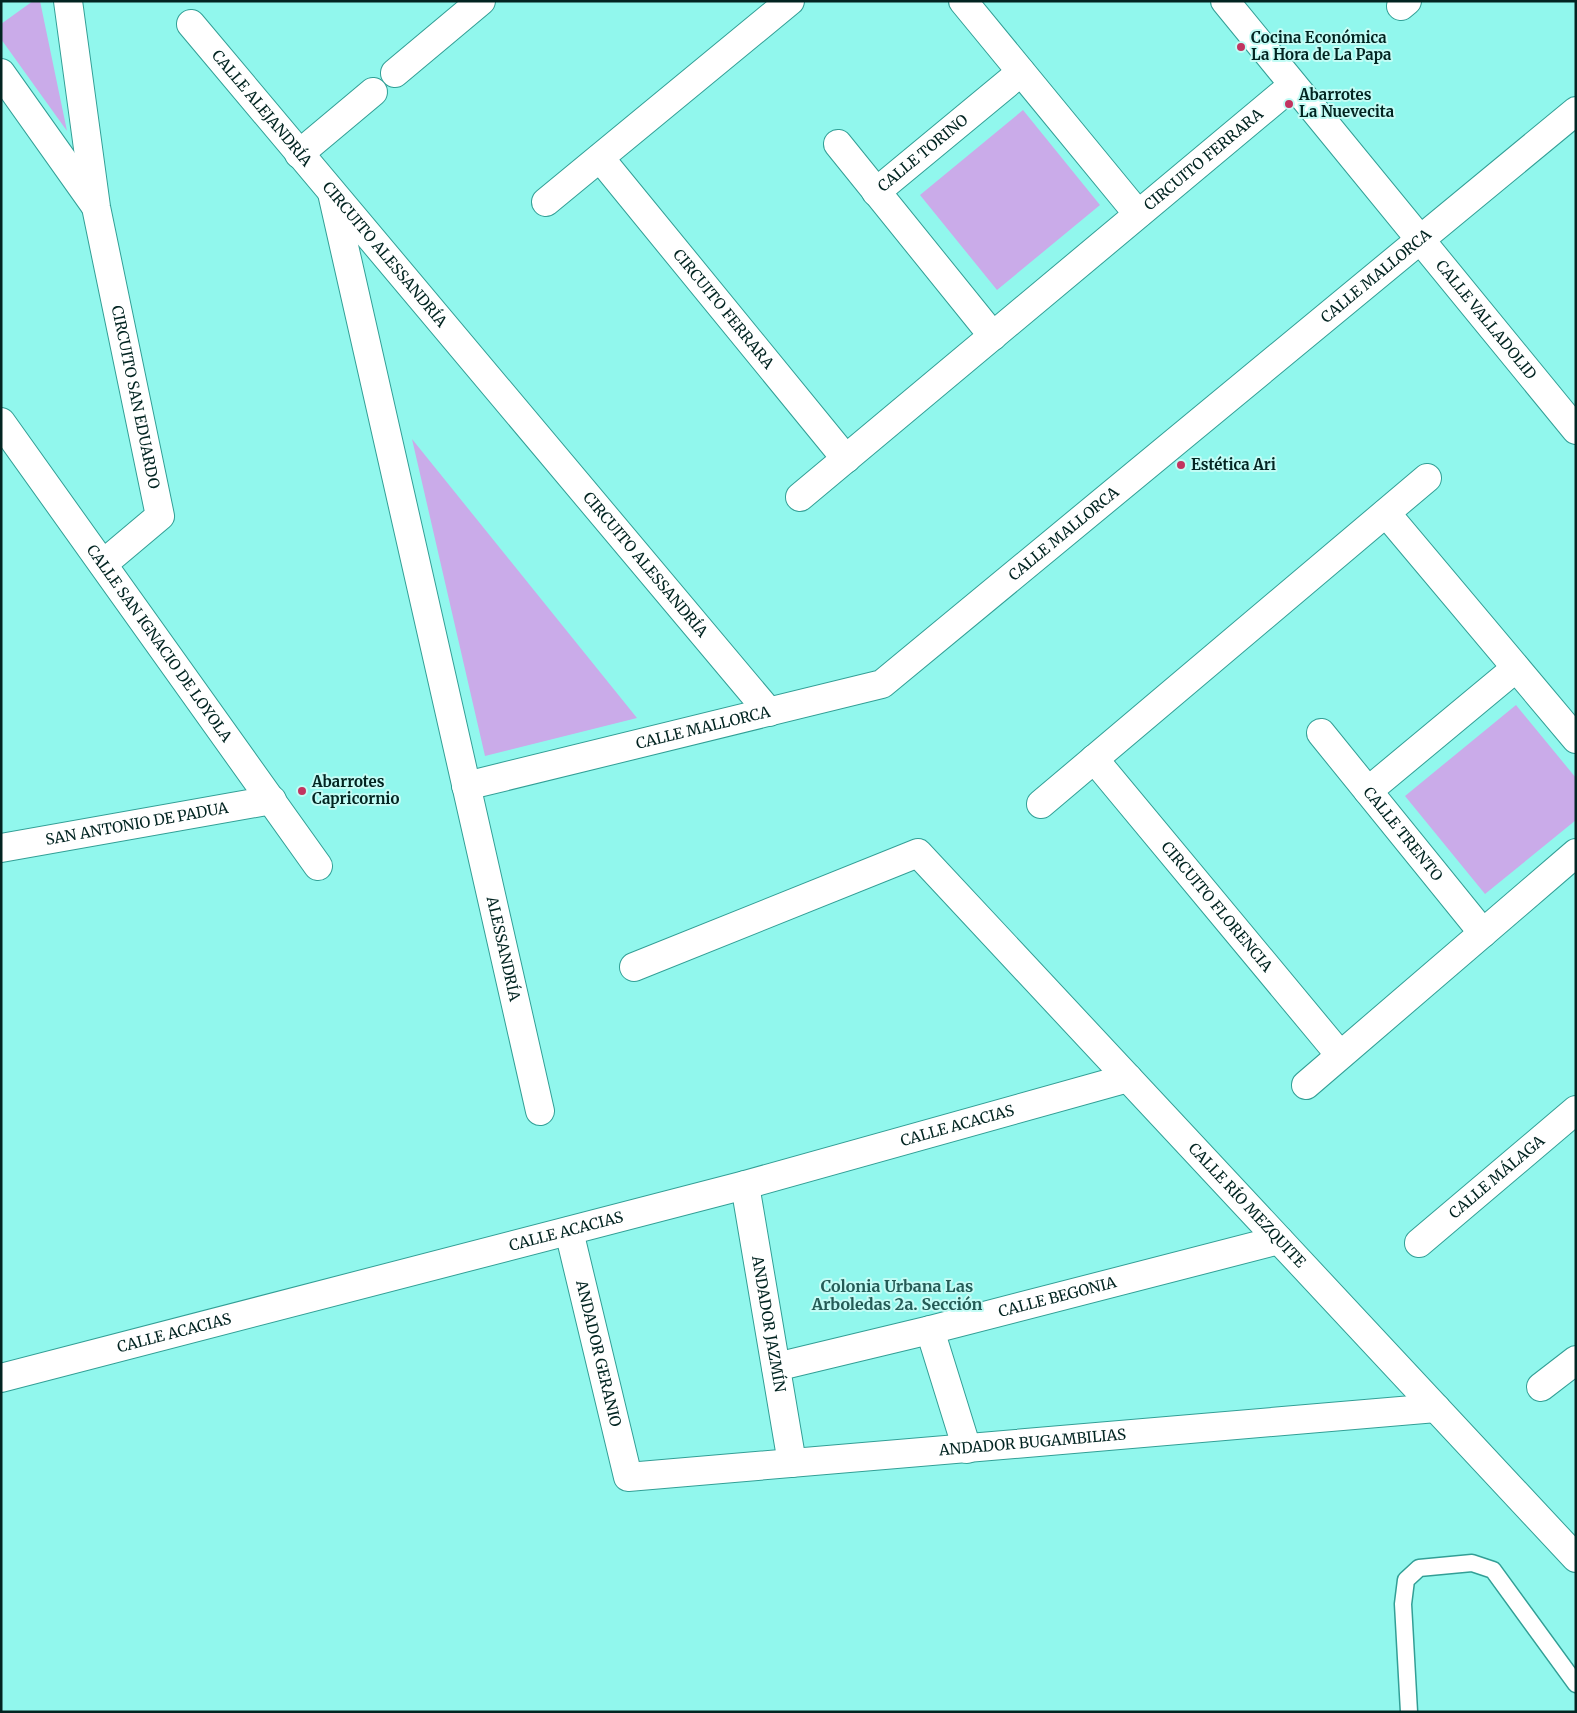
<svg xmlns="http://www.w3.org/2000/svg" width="1577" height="1713" font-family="Merriweather,serif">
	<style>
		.green { fill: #caabe9 }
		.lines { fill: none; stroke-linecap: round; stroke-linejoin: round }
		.service-casing { stroke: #329f96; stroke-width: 19 }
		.minor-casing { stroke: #329f96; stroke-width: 30 }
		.service { stroke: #fff; stroke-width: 16 }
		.minor { stroke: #fff; stroke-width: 28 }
		.poi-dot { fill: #c23460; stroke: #c3fcf5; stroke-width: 2 }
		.labels { text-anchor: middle; stroke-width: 4; stroke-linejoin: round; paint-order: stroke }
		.poi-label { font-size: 15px; font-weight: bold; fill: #022421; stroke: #c3fcf5; text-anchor: start }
		.street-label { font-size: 15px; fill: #022421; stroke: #c3fcf5 }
		.neighbourhood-label { font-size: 16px; font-weight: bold; fill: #245b56; stroke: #c3fcf5 }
	</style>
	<rect width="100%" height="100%" fill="#91f7ed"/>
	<path class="green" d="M33 1H40L67 131 1 39V24Z
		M1023 110 1100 205 997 290 920 195Z
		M412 439 637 718 485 756Z
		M1516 705 1576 778V820L1485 894 1405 796Z"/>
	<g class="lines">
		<g class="service-casing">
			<path id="service" d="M1409 1712 1403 1604 1406 1580 1419 1568 1472 1563 1493 1570 1576 1684"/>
		</g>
		<g class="minor-casing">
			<g id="minor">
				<path id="s1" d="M68 1 96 207 160 516 103 564"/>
				<path d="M963 1 1138 214"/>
				<path id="s2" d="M1225 1 1576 430"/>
				<path d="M1401 6 1407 1"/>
				<path id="s3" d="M191 24 769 712"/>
				<path d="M1 73 94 204"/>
				<path d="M395 73 481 1"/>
				<path d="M838 144 993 336"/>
				<path d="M299 154 373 92"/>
				<path id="s4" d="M600 158 846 459"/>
				<path id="s5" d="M876 192 1021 72"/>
				<path id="s6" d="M332 193 540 1111"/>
				<path d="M546 202 790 1"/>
				<path id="s7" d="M1 422 318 866"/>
				<path id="s8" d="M800 497 1293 85"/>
				<path d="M1386 513 1576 739"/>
				<path id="s9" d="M1321 733 1483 933"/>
				<path id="s10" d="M1094 759 1340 1055"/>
				<path id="s11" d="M466 786 882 684 1576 111"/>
				<path d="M1368 791 1516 668"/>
				<path d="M1041 804 1427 478"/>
				<path id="s12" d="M1 848 272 800"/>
				<path id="s13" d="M634 967 918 853 1576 1558"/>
				<path d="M1306 1085 1576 853"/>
				<path id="s14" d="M745 1185 792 1463"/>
				<path id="s15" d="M569 1231 628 1477 1436 1408"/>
				<path id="s16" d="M1419 1243 1576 1110"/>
				<path d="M930 1330 967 1449"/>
				<path id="s17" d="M776 1367 930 1330 1279 1240"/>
				<path id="s18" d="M1 1378 745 1185 1128 1078"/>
				<path d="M1541 1387 1576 1360"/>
			</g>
		</g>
		<use href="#service" class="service"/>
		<use href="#minor" class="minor"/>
	</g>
	<g class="poi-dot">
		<circle cx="1241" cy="47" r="5"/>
		<circle cx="1289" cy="104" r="5"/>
		<circle cx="1181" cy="465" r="5"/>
		<circle cx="302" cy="791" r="5"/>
	</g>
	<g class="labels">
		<g class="poi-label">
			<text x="1251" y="43">Cocina Económica<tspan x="1251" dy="17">La Hora de La Papa</tspan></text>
			<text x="1299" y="100">Abarrotes<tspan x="1299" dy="17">La Nuevecita</tspan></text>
			<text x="1191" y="470">Estética Ari</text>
			<text x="312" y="787">Abarrotes<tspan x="312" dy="17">Capricornio</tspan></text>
		</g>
		<g class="street-label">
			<text dy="5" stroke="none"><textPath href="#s3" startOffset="110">CALLE ALEJANDRÍA</textPath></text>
			<text dy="5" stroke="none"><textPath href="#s5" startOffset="61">CALLE TORINO</textPath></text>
			<text dy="5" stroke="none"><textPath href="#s8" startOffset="526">CIRCUITO FERRARA</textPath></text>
			<text dy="5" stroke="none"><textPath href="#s3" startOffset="301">CIRCUITO ALESSANDRÍA</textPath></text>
			<text dy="5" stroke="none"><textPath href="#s11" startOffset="1069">CALLE MALLORCA</textPath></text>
			<text dy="5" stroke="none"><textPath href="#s4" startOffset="195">CIRCUITO FERRARA</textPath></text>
			<text dy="5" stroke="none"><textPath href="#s2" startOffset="412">CALLE VALLADOLID</textPath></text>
			<text dy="5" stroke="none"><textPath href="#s1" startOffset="402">CIRCUITO SAN EDUARDO</textPath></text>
			<text dy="5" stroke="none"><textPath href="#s11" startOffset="664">CALLE MALLORCA</textPath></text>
			<text dy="5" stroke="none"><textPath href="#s3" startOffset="706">CIRCUITO ALESSANDRÍA</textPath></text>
			<text dy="5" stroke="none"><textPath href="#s7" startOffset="272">CALLE SAN IGNACIO DE LOYOLA</textPath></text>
			<text dy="5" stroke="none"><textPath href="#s11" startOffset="244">CALLE MALLORCA</textPath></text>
			<text dy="5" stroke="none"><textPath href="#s12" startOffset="138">SAN ANTONIO DE PADUA</textPath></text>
			<text dy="5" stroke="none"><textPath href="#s9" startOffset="130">CALLE TRENTO</textPath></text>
			<text dy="5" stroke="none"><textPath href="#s10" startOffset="192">CIRCUITO FLORENCIA</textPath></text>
			<text dy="5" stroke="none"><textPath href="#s6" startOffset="775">ALESSANDRÍA</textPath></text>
			<text dy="5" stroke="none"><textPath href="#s18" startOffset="989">CALLE ACACIAS</textPath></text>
			<text dy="5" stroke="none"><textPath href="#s16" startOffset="102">CALLE MÁLAGA</textPath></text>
			<text dy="5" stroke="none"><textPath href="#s13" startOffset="788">CALLE RÍO MEZQUITE</textPath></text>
			<text dy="5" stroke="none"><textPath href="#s18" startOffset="584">CALLE ACACIAS</textPath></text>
			<text dy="5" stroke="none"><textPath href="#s17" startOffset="290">CALLE BEGONIA</textPath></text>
			<text dy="5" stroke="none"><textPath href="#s14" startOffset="141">ANDADOR JAZMÍN</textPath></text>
			<text dy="5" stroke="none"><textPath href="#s18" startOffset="179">CALLE ACACIAS</textPath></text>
			<text dy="5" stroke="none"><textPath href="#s15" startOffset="126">ANDADOR GERANIO</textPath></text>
			<text dy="5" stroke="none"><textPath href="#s15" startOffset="659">ANDADOR BUGAMBILIAS</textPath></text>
		</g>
		<g class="neighbourhood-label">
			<text x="897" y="1292">Colonia Urbana Las<tspan x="897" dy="18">Arboledas 2a. Sección</tspan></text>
		</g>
	</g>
	<rect width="1577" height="1713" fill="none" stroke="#022421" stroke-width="5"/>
</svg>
